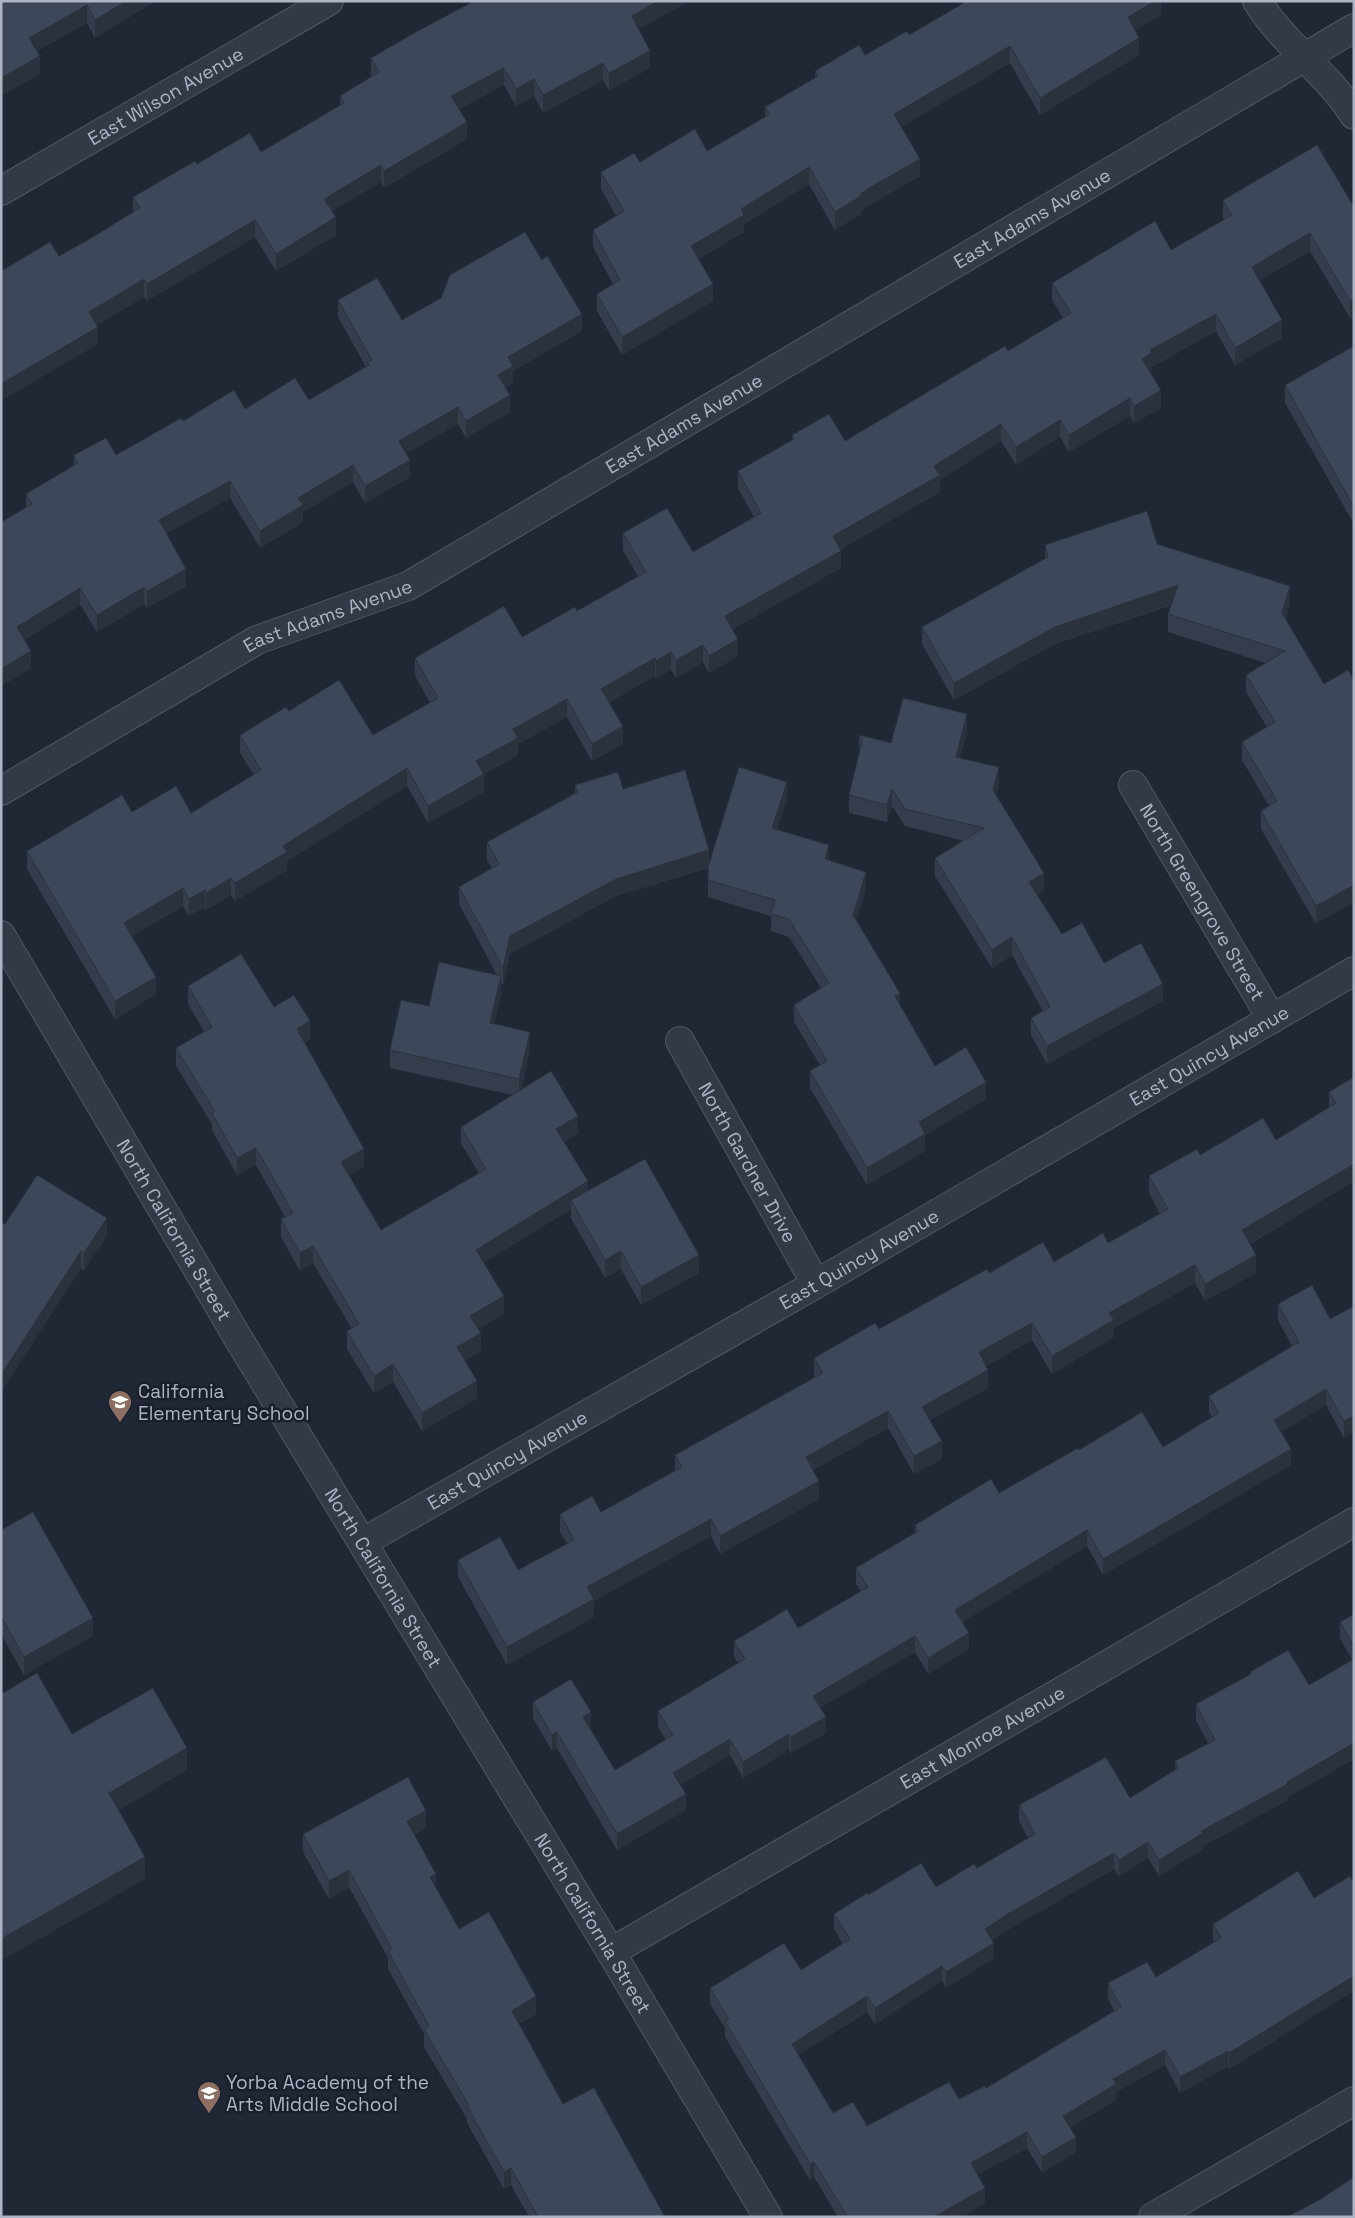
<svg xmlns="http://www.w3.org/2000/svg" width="1355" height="2218" font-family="'Space Grotesk',sans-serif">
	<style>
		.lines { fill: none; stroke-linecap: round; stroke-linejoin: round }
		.minor-casing { stroke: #515765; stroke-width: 30 }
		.minor { stroke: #333a47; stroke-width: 28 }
		.wall { fill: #353d4d }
		.shaded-wall { fill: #2b323e }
		.building { fill: #3e4759; stroke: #2b323e }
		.labels { text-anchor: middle; stroke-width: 5; stroke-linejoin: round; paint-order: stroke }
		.street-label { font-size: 19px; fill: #aeb4c4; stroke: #191f2b }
		.poi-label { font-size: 19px; fill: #aeb4c4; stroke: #191f2b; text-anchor: start }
	</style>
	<rect width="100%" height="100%" fill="#202836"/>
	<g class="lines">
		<g class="minor-casing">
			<g id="minor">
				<path d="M1257 1C1283 44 1328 73 1354 115"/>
				<path id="s1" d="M1 191 329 1"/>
				<path id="s2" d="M1133 785 1272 1019"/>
				<path id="s3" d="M1 791 257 640 408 586 1354 28"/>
				<path id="s4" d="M1 935 241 1343 611 1952 768 2217"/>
				<path id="s5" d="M680 1041 816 1284"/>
				<path id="s6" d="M363 1542 816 1284 1354 971"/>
				<path id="s7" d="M611 1952 1354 1522"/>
				<path d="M1153 2217 1354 2101"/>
			</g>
		</g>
		<use href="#minor" class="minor"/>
	</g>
	<path class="wall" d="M1 1H155L95 38 87 23 37 51 40 74Z
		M684 1V4L639 29 650 68 609 90 603 80 543 113 534 96 516 106 504 85 459 109 467 139 384 188 381 182 332 211 336 235 276 271 255 237 147 301 144 297 97 325 98 344 59 256 88 240 133 212V197L197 164 261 152 340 105V96L372 77 371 75V58Z
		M1161 1V15L1135 30 1139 55 1040 115 1010 63 901 127 920 176 871 204 861 211V214L835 230 809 184 744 224V232L698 259 713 301 622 355 597 311V294L613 284 593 247V230L616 216 601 189V172L640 162 707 151 765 117V107L815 78V71L865 55 909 35Z
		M1223 200 1354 207V316L1350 318 1310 251 1260 280 1282 338 1235 365 1216 331 1152 367V370L1150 371 1161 408 1134 423 1130 416 1069 452 1060 437 1016 465 1001 441 940 480V492L840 549 841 568 733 629 738 656 709 673 703 662 676 678 671 670 656 678 655 676 609 702 623 744 592 761 567 717 518 744V755L484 774V792L428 823 407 786 287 861V870L235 901 231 895 206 910 205 907 189 916 183 906 132 936 156 994 115 1019 27 869V851L132 812 191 813 254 775 240 753V735L289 711 373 735 430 703 415 676V658L522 637 577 611 638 576 623 551V533L693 552 754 517 738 488V471L792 441V435L845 441 1008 351 1063 318 1052 300V283L1171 250 1224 220 1223 218Z
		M338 300 402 320 582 331 513 371V383L506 388 510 412 466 438 458 424 406 453 410 477 365 503 353 482 303 512V522L260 548 230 498 167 533 186 586 147 608 144 604 97 632 80 605 24 640 31 668 1 686 26 507V494L74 466V455H116L183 421 245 409 309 400 366 367 338 317Z
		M1354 346V524L1285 403V385Z
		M1157 544 1290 604 1285 620 1324 684 1316 924 1261 829V811L1269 806 1242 760V742L1267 727 1246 692V675L1266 663 1168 632V614L1172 605 1055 644 954 700 922 644V627L1045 559V545Z
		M967 731 960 758 999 785 996 795 1044 890 1037 895 1062 934 1163 1001 1047 1064 1031 1035V1018L1043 1011 1012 955 992 968 935 876V858L964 841 905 826 892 806 887 822 849 813V795L859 753V735L891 743Z
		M575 785 623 789 709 863 787 799 777 829 829 860 866 889 856 921 900 1006 935 1066 986 1099 925 1135V1151L867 1185 810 1088V1071L820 1065 794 1022V1005L821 988 789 937 771 931V916L708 897V868L616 896 510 954 503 985 501 982V994L494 1024 530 1050 521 1090 578 1133 564 1142 588 1191 699 1273 641 1305 621 1269 605 1278 571 1218V1209L483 1263 504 1314 478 1329 481 1351 465 1360 477 1398 422 1431 393 1382 374 1393 347 1349V1331L352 1329 313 1263 300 1271 281 1237V1219L285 1217 256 1165 237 1175 212 1130V1124L176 1066V1048L204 1031 188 1004V986L274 1007 310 1039 305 1042 364 1166 349 1175 381 1230 479 1173 461 1144V1127L512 1095 390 1068V1050L429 1006 497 975 459 904V887L492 868 487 860V842L575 793Z
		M1354 1077V1181L1250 1244 1256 1273 1205 1301 1195 1283 1114 1328V1337L1052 1374 1032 1340 986 1366 988 1388 930 1420 942 1459 914 1474 888 1428 813 1470 819 1499 720 1554 711 1536 594 1601V1617L507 1665 458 1577V1560L518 1570 567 1544 560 1532V1514L601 1512 675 1471V1455L815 1377 814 1375V1358L879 1329 989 1273 1054 1262 1108 1243 1160 1214 1149 1193V1176L1200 1155 1276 1140 1329 1107V1092Z
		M5 1224 107 1235 84 1270 81 1268 1 1392V1226Z
		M1278 1304 1330 1319 1354 1306 1344 1438 1326 1405 1281 1432 1291 1465 1103 1575 1087 1546 962 1622 969 1649 928 1674 915 1652 820 1708 826 1733 791 1753 789 1750 743 1778 730 1755 680 1785 686 1810 617 1850 557 1748 552 1751 533 1718V1702L591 1728H590L615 1770 666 1740 658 1727V1711L738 1663 734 1657V1641L798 1628 861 1591 856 1584V1568L915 1533V1525L999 1493 1079 1450 1163 1447 1212 1417 1209 1412V1396L1292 1346 1278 1320Z
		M1 1530 93 1636 24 1675 1 1634Z
		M1354 1614V1759L1288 1797V1800L1203 1846V1849L1159 1876 1148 1858 1119 1876 1114 1869 1006 1931 992 1940 994 1958 946 1988 942 1981 875 2024 867 2012 798 2055 833 2113 867 2126 959 2099 986 2088 1114 2011 1108 1999V1983L1156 1977 1214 1942 1213 1940V1924L1298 1871 1276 2040 1229 2069 1228 2066 1180 2093 1165 2065 1116 2092V2100L1070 2127 1076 2152 1042 2173 1027 2148 977 2175 985 2203 962 2217H838L814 2177 810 2180 725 2037V2028L710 2004V1988L801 1970 843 1944 834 1929V1914L868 1895 936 1887 977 1868 1028 1838 1019 1821V1805L1130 1798 1175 1770V1761L1208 1743 1196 1720V1704L1250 1675V1672L1309 1685 1352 1660 1340 1638V1622Z
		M426 1828 415 1835 436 1887 459 1929 536 2014 519 2024 563 2104 665 2217H529L511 2185 504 2189 467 2123V2119L424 2047V2034L388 1969V1958L349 1887 329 1899 303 1852V1834Z"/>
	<path class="shaded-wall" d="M126 1H155L95 38V20Z
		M658 1H684V4L632 33V16Z
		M1155 1H1161V15L1128 35V17Z
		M87 5V23L29 55V38Z
		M1139 38V55L1040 115V98Z
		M1010 46V63L894 131V114Z
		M650 51V68L609 90V73Z
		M40 56V74L1 96V78Z
		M603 63V80L543 113V95Z
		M504 68V85L451 113V96Z
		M534 79V96L516 106V89Z
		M467 122V139L384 188V171Z
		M920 159V176L871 204 861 211V214L835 230V212L871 187Z
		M381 165V182L324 216V199Z
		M809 167V184L744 224V232L691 263V246L741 209Z
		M336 217V235L276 271V254Z
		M255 220V237L147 301V284Z
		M1310 233V251L1252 285V267Z
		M144 279V297L89 330V312Z
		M713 284V301L622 355V337Z
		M1354 299V316L1350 318V301Z
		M582 314V331L513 371V383L498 392V375L508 357Z
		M1216 314V331L1152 367V370L1142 376V359L1150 350Z
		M1282 320V338L1235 365V348Z
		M98 327V344L1 401V384Z
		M1161 390V408L1134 423V406Z
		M510 395V412L466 438V421Z
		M1130 398V416L1069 452V435Z
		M458 407V424L399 458V441Z
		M1060 420V437L1016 465V447Z
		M1001 424V441L940 480V492L833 554V536L934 466Z
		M410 460V477L365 503V486Z
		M353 465V482L303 512V522L260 548V531L298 498Z
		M230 481V498L159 537V520Z
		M841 551V568L725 633V616Z
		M186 569V586L147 608V591Z
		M1178 585V602L1055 644 954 700V683L1055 627Z
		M1290 586V604L1282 631V613Z
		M144 587V604L97 632V615Z
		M80 588V605L17 644V627Z
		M738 639V656L709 673V656Z
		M703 645V662L676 678V660Z
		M31 651V668L1 686V669Z
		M671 652V670L656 678V661Z
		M655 658V676L601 706V689Z
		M567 699V717L518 744V755L476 779V761L513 729Z
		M967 714V731L956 774V757Z
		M623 726V744L592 761V744Z
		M999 767V785L993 808V790Z
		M407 768V786L287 861V870L235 901V883L283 846Z
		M484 774V792L428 823V806Z
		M787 782V799L772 845V828Z
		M892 789V806L887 822V805Z
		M829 845V863L825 859Z
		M709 850V867L616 896 510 954 503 985V968L510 936 616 879Z
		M866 872V889L853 932V915Z
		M1044 873V890L1029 900V882Z
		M231 878V895L206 910V893Z
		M1354 885V902L1316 924V906Z
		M183 888V906L124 941V923Z
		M205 890V907L189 916V899Z
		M1012 937V955L992 968V950Z
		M501 976V994L490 1041V1023Z
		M156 977V994L115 1019V1001Z
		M1163 984V1001L1047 1064V1046Z
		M900 993V1010L895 996Z
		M310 1021V1039L297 1046V1029Z
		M530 1032V1050L519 1097V1079Z
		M986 1082V1099L925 1135V1151L867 1185V1168L919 1122Z
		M578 1116V1133L556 1147V1129Z
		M256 1148V1165L237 1175V1158Z
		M364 1149V1166L341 1179V1162Z
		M1354 1164V1181L1242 1248V1230Z
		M588 1181V1198L571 1200V1209L476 1267V1250Z
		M107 1218V1235L84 1270V1253Z
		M313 1246V1263L300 1271V1253Z
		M81 1251V1268L1 1392V1375Z
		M621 1251V1269L605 1278V1260Z
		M699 1255V1273L641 1305V1287Z
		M1256 1255V1273L1205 1301V1284Z
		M1195 1265V1283L1114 1328V1337L1052 1374V1356L1109 1313Z
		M504 1296V1314L470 1334V1316Z
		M1032 1323V1340L979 1370V1352Z
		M481 1333V1351L457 1364V1347Z
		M393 1364V1382L374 1393V1376Z
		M988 1370V1388L922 1424V1407Z
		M477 1381V1398L422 1431V1413Z
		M1326 1389V1405L1274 1436V1420Z
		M888 1411V1428L806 1474V1457Z
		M1354 1416V1432L1344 1438V1421Z
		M942 1441V1459L914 1474V1456Z
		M1291 1449V1465L1103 1575V1559Z
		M819 1481V1499L720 1554V1536Z
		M711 1519V1536L594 1601V1617L507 1665V1647L587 1587Z
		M1087 1530V1546L955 1626V1610Z
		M93 1618V1636L24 1675V1657Z
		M969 1633V1649L928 1674V1658Z
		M915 1636V1652L813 1712V1696Z
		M591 1712V1728L583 1733V1717Z
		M826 1717V1733L791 1753V1737Z
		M557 1732V1748L552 1751V1735Z
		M789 1734V1750L743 1778V1762Z
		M730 1739V1755L673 1789V1773Z
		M1354 1743V1759L1288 1797V1800L1203 1846V1849L1159 1876V1860L1201 1831Z
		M187 1748V1770L109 1816V1793Z
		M686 1794V1810L617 1850V1834Z
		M426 1811V1828L407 1839V1821Z
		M1148 1842V1858L1119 1876V1860Z
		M1114 1853V1869L1006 1931 985 1945V1929L1006 1915Z
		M145 1857V1879L1 1961V1939Z
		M349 1870V1887L329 1899V1881Z
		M436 1874V1891L430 1877Z
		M994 1943V1958L946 1988V1972Z
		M942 1966V1981L875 2024V2008Z
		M1354 1976V1991L1229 2069V2053Z
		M536 1996V2014L512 2028V2011Z
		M867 1996V2012L792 2059V2044Z
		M1165 2050V2065L1116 2092V2100L1063 2132V2116L1113 2079Z
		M1228 2051V2066L1180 2093V2077Z
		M1027 2132V2148L971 2178V2163Z
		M1076 2137V2152L1042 2173V2157Z
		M814 2162V2177L810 2180V2164Z
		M511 2168V2185L504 2189V2172Z
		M985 2188V2203L962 2217H934Z"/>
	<path class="building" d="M1 1H126L95 20 87 5 29 38 40 56 1 78Z
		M474 1H658L632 16 650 51 609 73 603 63 543 95 534 79 516 89 504 68 451 96 467 122 384 171 381 165 324 199 336 217 276 254 255 220 147 284 144 279 89 312 98 327 1 384V271L50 242 59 256 88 240 140 208 133 197 195 161 197 164 250 133 261 152 344 103 340 96 379 72 371 58 414 33Z
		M967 1H1155L1128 17 1139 38 1040 98 1010 46 894 114 920 159 871 187 860 194 861 196 835 212 809 167 741 209 744 215 691 246 713 284 622 337 597 294 620 280 593 230 624 211 601 172 634 153 640 162 695 129 707 151 770 114 765 107 818 76 815 71 859 45 865 55 907 31 909 35Z
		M1317 145 1354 207V299L1350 301 1310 233 1252 267 1282 320 1235 348 1216 314 1150 350 1152 353 1142 359 1161 390 1134 406 1130 398 1069 435 1060 420 1016 447 1001 424 934 466 940 475 833 536 841 551 725 616 738 639 709 656 703 645 676 660 671 652 656 661 655 658 601 689 623 726 592 744 567 699 513 729 518 738 476 761 484 774 428 806 407 768 283 846 287 852 235 883 231 878 206 893 205 890 189 899 183 888 124 923 156 977 115 1001 27 851 122 795 132 812 176 786 191 813 261 770 240 735 286 707 289 711 339 680 373 735 438 698 415 658 504 606 522 637 575 607 577 611 646 572 623 533 667 508 693 552 761 513 738 471 794 439 792 435 829 414 845 441 1005 346 1008 351 1071 313 1052 283 1155 221 1171 250 1232 215 1223 200Z
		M525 232 542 260 547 256 582 314 508 357 513 366 498 375 510 395 466 421 458 407 399 441 410 460 365 486 353 465 298 498 303 505 260 531 230 481 159 520 186 569 147 591 144 587 97 615 80 588 17 627 31 651 1 669V522L32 504 26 494 78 463 74 455 106 438 116 455 181 418 183 421 234 390 245 409 295 378 309 400 369 365 367 362 372 360 338 300 377 278 402 320 441 298 450 275Z
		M1354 346V507L1285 385Z
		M1147 511 1157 544 1290 586 1282 613 1324 684 1348 670 1354 680V885L1316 906 1261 811 1277 801 1242 742 1275 722 1246 675 1285 651 1168 614 1178 585 1055 627 954 683 922 627 1048 557 1045 545Z
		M903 698 967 714 956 757 999 767 993 790 1044 873 1029 882 1062 934 1082 923 1104 963 1141 943 1163 984 1047 1046 1031 1018 1050 1007 1012 937 992 950 935 858 984 828 905 809 892 789 887 805 849 795 862 741 859 735 891 743Z
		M739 767 787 782 772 828 829 845 825 859 866 872 853 915 900 993 895 996 935 1066 966 1047 986 1082 919 1122 925 1134 867 1168 810 1071 827 1061 794 1005 829 983 789 919 771 914 775 900 708 880V867Z
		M685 770 709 850 616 879 510 936 503 968 459 887 499 864 487 842 578 792 575 785 618 772 623 789Z
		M241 954 274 1007 294 995 310 1021 297 1029 364 1149 341 1162 381 1230 486 1169 461 1127 551 1071 578 1116 556 1129 588 1181 476 1250 504 1296 470 1316 481 1333 457 1347 477 1381 422 1413 393 1364 374 1376 347 1331 359 1324 313 1246 300 1253 281 1219 293 1213 256 1148 237 1158 212 1113 215 1111 176 1048 212 1027 188 986Z
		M439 962 501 976 490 1023 530 1032 519 1079 390 1050 401 1000 429 1006Z
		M1354 1077V1164L1242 1230 1256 1255 1205 1284 1195 1265 1109 1313 1114 1320 1052 1356 1032 1323 979 1352 988 1370 922 1407 942 1441 914 1456 888 1411 806 1457 819 1481 720 1536 711 1519 587 1587 594 1599 507 1647 458 1560 500 1537 518 1570 574 1540 560 1514 592 1496 601 1512 682 1467 675 1455 823 1373 814 1358 875 1323 879 1329 987 1269 989 1273 1043 1242 1054 1262 1103 1233 1108 1243 1168 1209 1149 1176 1197 1149 1200 1155 1263 1118 1276 1140 1336 1103 1329 1092Z
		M645 1159 699 1255 641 1287 621 1251 605 1260 571 1200Z
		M37 1175 107 1218 84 1253 81 1251 1 1375V1226L3 1223 5 1224Z
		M1312 1285 1330 1319 1354 1306V1416L1344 1421 1326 1389 1274 1420 1291 1449 1103 1559 1087 1530 955 1610 969 1633 928 1658 915 1636 813 1696 826 1717 791 1737 789 1734 743 1762 730 1739 673 1773 686 1794 617 1834 557 1732 552 1735 533 1702 571 1679 591 1712 583 1717 615 1770 673 1735 658 1711 745 1659 734 1641 787 1609 798 1628 868 1587 856 1568 918 1531 915 1525 991 1479 999 1493 1078 1448 1079 1450 1142 1412 1163 1447 1219 1413 1209 1396 1299 1342 1278 1304Z
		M33 1512 93 1618 24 1657 1 1616V1530Z
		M1354 1614V1646L1340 1622Z
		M1288 1650 1309 1685 1354 1659V1743L1287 1782 1288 1784 1201 1831 1203 1833 1159 1860 1148 1842 1119 1860 1114 1853 1006 1915 985 1929 994 1943 946 1972 942 1966 875 2008 867 1996 792 2044 833 2113 853 2102 867 2126 949 2082 959 2099 985 2086 986 2088 1121 2007 1108 1983 1147 1962 1156 1977 1221 1938 1213 1924 1298 1871 1314 1898 1350 1876 1354 1883V1976L1229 2053 1228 2051 1180 2077 1165 2050 1113 2079 1116 2084 1063 2116 1076 2137 1042 2157 1027 2132 971 2163 985 2188 934 2217H848L814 2162 810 2164 725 2021 729 2019 710 1988 784 1943 801 1970 850 1939 834 1914 867 1893 868 1895 921 1863 936 1887 974 1864 977 1868 1035 1834 1019 1805 1106 1757 1130 1798 1178 1768 1175 1761 1215 1740 1196 1704 1251 1674 1250 1672Z
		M37 1673 72 1734 153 1688 187 1748 109 1793 145 1857 1 1939V1694Z
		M408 1777 426 1811 407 1821 436 1874 430 1877 459 1929 489 1912 536 1996 512 2011 563 2104 594 2088 665 2217H538L511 2168 504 2172 467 2106 469 2105 424 2030 429 2026 388 1951 392 1949 349 1870 329 1881 303 1834Z
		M1354 2177V2217H1287L1319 2200Z"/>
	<defs>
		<g id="school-pin" transform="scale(1.25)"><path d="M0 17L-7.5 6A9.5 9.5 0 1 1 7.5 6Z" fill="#8d6e63" stroke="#191f2b"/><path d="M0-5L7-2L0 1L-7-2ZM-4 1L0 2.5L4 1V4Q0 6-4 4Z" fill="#fff"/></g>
	</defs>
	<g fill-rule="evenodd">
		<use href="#school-pin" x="120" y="1402"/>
		<use href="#school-pin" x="209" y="2093"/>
	</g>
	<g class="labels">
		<g class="street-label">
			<text dy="7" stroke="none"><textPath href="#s1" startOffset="190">East Wilson Avenue</textPath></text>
			<text dy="7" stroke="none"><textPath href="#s3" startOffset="1182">East Adams Avenue</textPath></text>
			<text dy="7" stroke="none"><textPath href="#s3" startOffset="778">East Adams Avenue</textPath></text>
			<text dy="7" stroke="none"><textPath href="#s3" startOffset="372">East Adams Avenue</textPath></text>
			<text dy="7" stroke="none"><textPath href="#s2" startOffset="136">North Greengrove Street</textPath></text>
			<text dy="7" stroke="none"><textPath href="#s6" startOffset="976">East Quincy Avenue</textPath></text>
			<text dy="7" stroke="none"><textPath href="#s5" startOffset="139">North Gardner Drive</textPath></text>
			<text dy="7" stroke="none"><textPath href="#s4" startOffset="342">North California Street</textPath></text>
			<text dy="7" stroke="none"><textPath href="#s6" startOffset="571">East Quincy Avenue</textPath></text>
			<text dy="7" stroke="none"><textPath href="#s6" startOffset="166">East Quincy Avenue</textPath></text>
			<text dy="7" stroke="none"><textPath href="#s4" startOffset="748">North California Street</textPath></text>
			<text dy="7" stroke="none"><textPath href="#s7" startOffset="429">East Monroe Avenue</textPath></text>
			<text dy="7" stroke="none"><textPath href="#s4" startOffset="1152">North California Street</textPath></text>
		</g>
		<g class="poi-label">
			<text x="138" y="1398">California<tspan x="138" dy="22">Elementary School</tspan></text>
			<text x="226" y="2089">Yorba Academy of the<tspan x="226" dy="22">Arts Middle School</tspan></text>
		</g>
	</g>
	<rect width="1355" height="2218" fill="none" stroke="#aeb4c4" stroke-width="5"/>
</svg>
